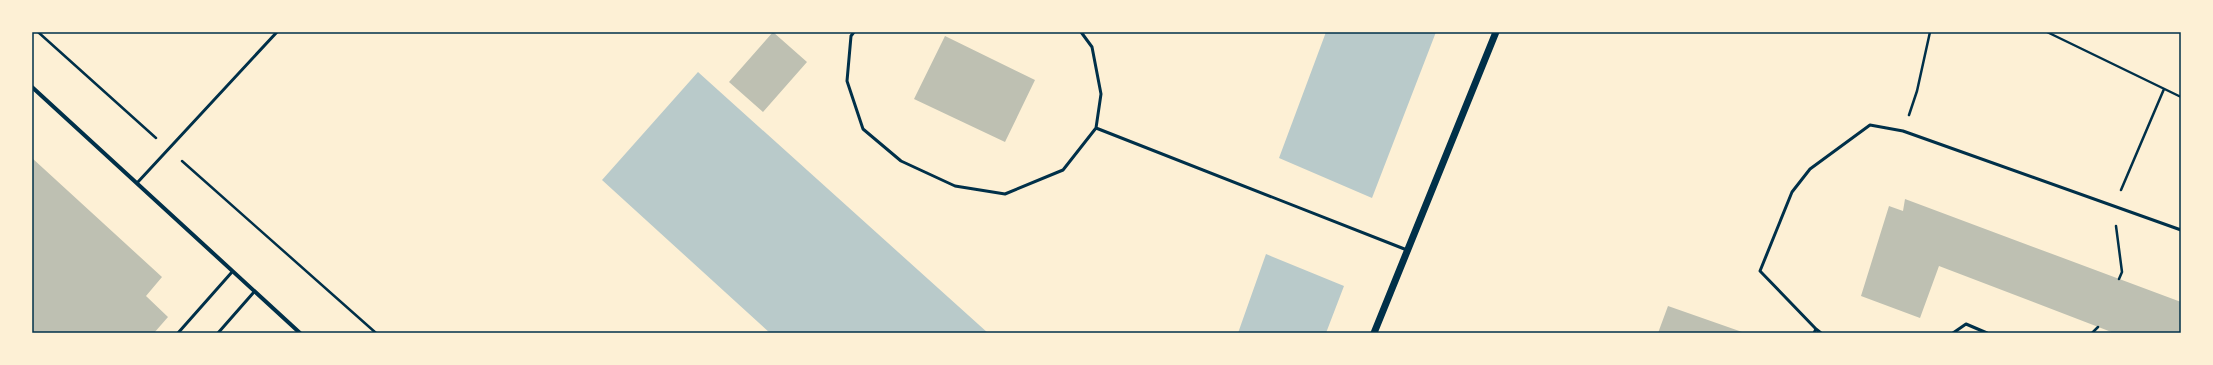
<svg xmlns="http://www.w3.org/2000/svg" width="2213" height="365" font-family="Overpass,sans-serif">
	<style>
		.green { fill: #b9caca }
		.building { fill: #bec0b2 }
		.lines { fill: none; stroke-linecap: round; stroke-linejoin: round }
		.path { stroke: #003049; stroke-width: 2.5 }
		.service { stroke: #003049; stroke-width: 3 }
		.minor { stroke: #003049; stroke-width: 4 }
		.tertiary { stroke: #003049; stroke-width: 7 }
		.neatline { fill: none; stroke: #003049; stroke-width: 1.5 }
	</style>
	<rect width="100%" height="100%" fill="#fdf0d5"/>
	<path class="green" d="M1326 32H1436L1372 198 1279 158Z
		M698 72 988 333H770L602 180Z
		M1266 254 1344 286 1326 333H1238Z"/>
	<path class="building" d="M773 32 807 62 763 112 729 82Z
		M945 36 1035 80 1005 142 914 99Z
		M32 158 162 277 146 296 168 317 154 333H32Z
		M1905 199 2181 302V333H2114L1939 266 1920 318 1861 296 1889 206 1903 211Z
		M1668 306 1745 333H1658Z"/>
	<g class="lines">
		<path class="path" d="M38 32 156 138
			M2047 32 2181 97
			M1909 115 1917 91 1930 32
			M182 161 376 333
			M2121 190 2164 89
			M2116 226 2122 272 2119 279
			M2092 333 2098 327"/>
		<path class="service" d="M854 32 851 36 847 81 863 129 901 161 955 186 1005 194 1063 170 1096 128 1101 94 1092 47 1081 32
			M1096 128 1407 250
			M137 183 277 32
			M1816 329 1821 333
			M178 333 232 272
			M218 333 254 292
			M1814 333 1816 329 1760 271 1792 192 1810 169 1870 125 1903 131 2181 230
			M1953 333 1966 324 1987 333"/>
		<path class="minor" d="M32 87 300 333"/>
		<path class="tertiary" d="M1374 333 1496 32"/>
	</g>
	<rect width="2213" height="365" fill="none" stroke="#fdf0d5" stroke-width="66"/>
	<rect x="33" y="33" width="2147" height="299" class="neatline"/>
</svg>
